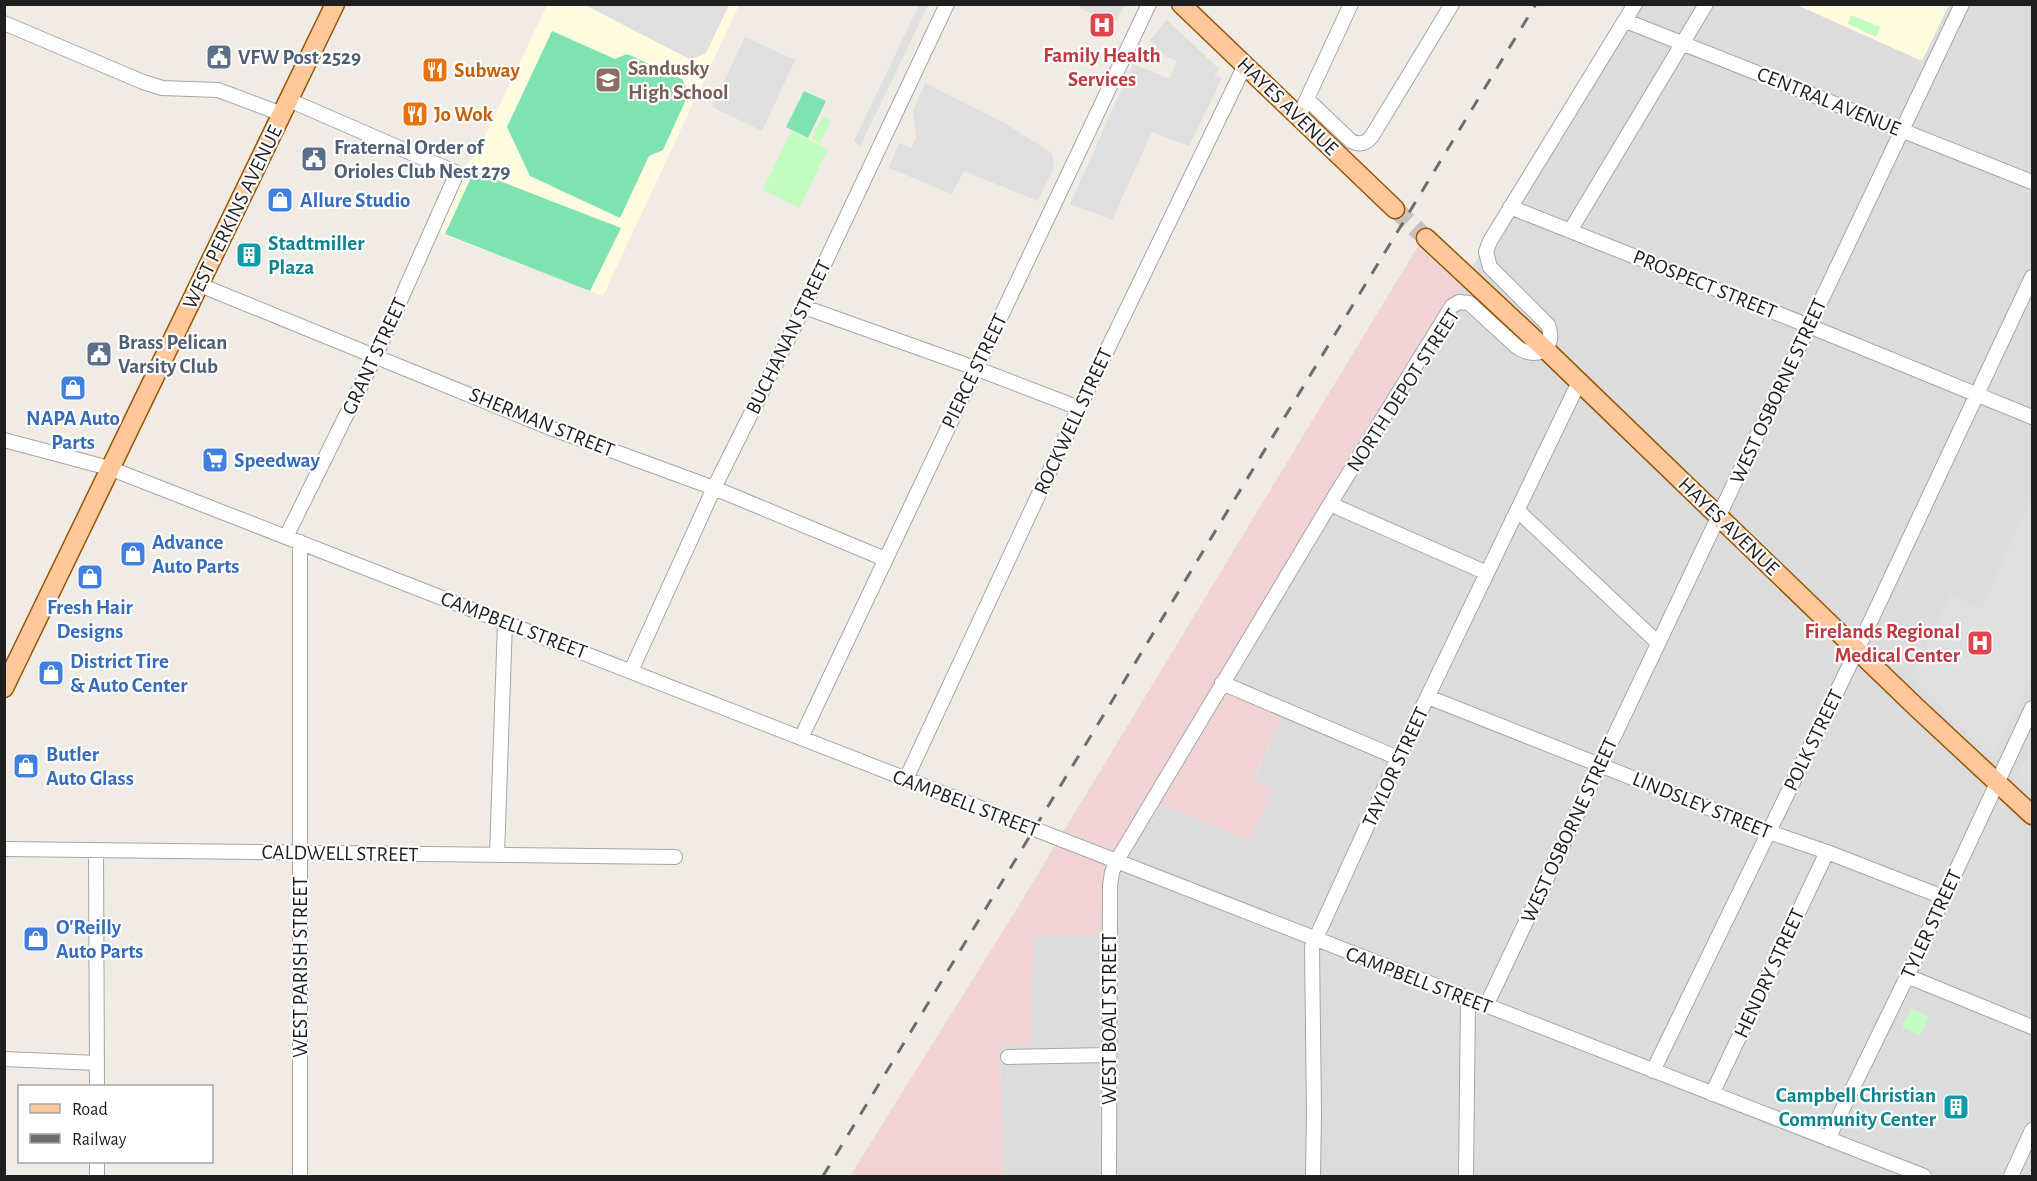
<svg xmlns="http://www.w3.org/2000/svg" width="2037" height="1181" font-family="'Alegreya Sans',sans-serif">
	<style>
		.residential { fill: #dddcdc }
		.commercial { fill: #f2d3d5 }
		.education { fill: #fffbdf }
		.park { fill: #c2fcc0 }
		.pitch { fill: #7fe2b1 }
		.parking { fill: #dfdfdf }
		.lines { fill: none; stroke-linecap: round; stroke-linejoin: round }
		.major-tunnel { stroke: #c6c2bd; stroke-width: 18; stroke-dasharray: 18 9; stroke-linecap: butt }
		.minor-casing { stroke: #a6a6a6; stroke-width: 16 }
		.major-casing { stroke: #9a5500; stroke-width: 21 }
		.minor { stroke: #fff; stroke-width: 14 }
		.major { stroke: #ffc89b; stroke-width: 18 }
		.rail { stroke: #6d6d6d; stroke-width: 3; stroke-dasharray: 12 12; stroke-linecap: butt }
		.labels { text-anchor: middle; stroke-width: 4.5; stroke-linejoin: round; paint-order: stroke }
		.health-label { font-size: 21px; font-weight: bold; fill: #be3a42; stroke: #fff }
		.service-label { font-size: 21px; font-weight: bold; fill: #4e5e75; stroke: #fff; text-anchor: start }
		.education-label { font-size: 21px; font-weight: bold; fill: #785e54; stroke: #fff; text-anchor: start }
		.food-label { font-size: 21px; font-weight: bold; fill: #c56008; stroke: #fff; text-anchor: start }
		.street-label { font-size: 21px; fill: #1f1f1f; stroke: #fff }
		.shop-label { font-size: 21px; font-weight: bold; fill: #366cbe; stroke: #fff; text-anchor: start }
		.culture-label { font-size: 21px; font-weight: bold; fill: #0d838f; stroke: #fff; text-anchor: start }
	</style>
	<rect width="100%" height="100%" fill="#f0ebe5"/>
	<path class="residential" d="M1631 5H2032V1176H1003L1000 1046 1030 1044 1034 936 1106 868 1149 799 1250 840 1253 780 1286 710 1222 681Z"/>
	<path class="commercial" d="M1418 246 1461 286 1228 683 1286 710 1253 779 1272 790 1250 841 1149 799 1106 868 1100 936H1034L1030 1045 1000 1046 1003 1176H850L1013 915Z"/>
	<path class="education" d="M547 5H739L603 296 432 230 457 173 476 155Z
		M1797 5H1949L1922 61Z"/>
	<path class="park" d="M1851 15 1880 27 1876 37 1848 24Z
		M823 116 831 120 820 143 812 139Z
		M791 131 828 149 799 208 763 190Z
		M1911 1008 1929 1017 1920 1035 1902 1027Z"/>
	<path class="pitch" d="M552 31 615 59 627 54 682 79 689 93 663 150 649 156 620 218 530 176 507 127Z
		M804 91 826 101 808 138 786 127Z
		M474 171 621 228 590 291 445 234Z"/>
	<path class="parking" d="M585 5H729L706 53 691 60Z
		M919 5H928L860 147 854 141Z
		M1080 5V4L1125 5 1114 24 1081 9Z
		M1167 20 1219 69 1214 75 1222 78 1189 146 1152 132 1112 220 1070 204 1133 64 1170 79 1177 61 1166 57 1150 40Z
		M745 37 795 60 762 131 712 107Z
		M925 83 1006 124 1052 153 1054 167 1038 201 964 171 952 194 889 168 899 143 911 148 916 138 913 111Z
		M2032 498V675L1993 757 1912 678 1950 595 1981 609Z
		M2032 745V787L2018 775Z"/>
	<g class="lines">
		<path class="major-tunnel" d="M1395 209 1426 238"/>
		<g class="minor-casing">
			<path id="minor" d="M1626 21 2032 182
				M4 23 143 82 162 88 218 90 282 114
				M1307 99 1351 141C1359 145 1366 144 1372 136L1452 4
				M1299 116 1351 4
				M1510 207 1809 326 2032 417
				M1570 231 1706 4
				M200 285 553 429 714 488 885 559
				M804 307 975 368 1079 408
				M4 440 109 468 1924 1176
				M1330 504 1487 573
				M1517 510 1658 643
				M286 537 376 355 457 173 289 100
				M631 671 714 488 804 307 947 4
				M1222 683 1398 758
				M1428 697 1769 832 1827 852 1943 897
				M801 738 1149 4
				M906 779 1079 408 1245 65
				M4 849 675 857
				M96 850 97 1086
				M497 855 505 622
				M1907 976 2032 1027
				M1486 1006C1642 671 1803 338 1962 4
				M1008 1057 1109 1055
				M4 1059 97 1063
				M1653 1071 1857 650 2032 277
				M1712 1094 1827 852
				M1828 1139 1903 985 2032 708
				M97 1162V1176
				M300 1176V542
				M1109 1176 1110 886 1112 872 1116 862 1330 504 1452 306 1459 302 1469 303 1517 347C1537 361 1557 349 1548 325L1490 267 1486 252 1490 241 1635 4
				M1313 1176 1314 1113 1312 947 1398 758 1579 382
				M1466 1176 1468 999
				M2011 1176 2032 1130"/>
		</g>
		<g class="major-casing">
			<path id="major" d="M1181 4 1395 209
				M1426 238 1545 349 1916 707 2032 815
				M4 688 335 4"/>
		</g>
		<use href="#minor" class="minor"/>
		<use href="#major" class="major"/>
		<path class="rail" d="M823 1176 1536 4"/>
	</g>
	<defs>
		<g id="hospital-square" transform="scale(1.35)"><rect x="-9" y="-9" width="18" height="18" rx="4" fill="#e0444e" stroke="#fff"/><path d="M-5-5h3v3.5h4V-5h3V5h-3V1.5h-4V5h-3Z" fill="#fff"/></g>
		<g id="civic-square" transform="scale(1.35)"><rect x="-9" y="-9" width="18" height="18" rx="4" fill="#5c6f8a" stroke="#fff"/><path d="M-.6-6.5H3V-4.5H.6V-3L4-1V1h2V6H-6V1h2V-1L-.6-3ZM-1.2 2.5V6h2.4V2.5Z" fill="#fff"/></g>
		<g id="restaurant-square" transform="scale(1.35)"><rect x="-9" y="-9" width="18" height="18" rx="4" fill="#e8710a" stroke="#fff"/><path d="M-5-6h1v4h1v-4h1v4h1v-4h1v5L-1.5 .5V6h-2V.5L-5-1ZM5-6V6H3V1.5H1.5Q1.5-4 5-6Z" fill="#fff"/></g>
		<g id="school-square" transform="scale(1.35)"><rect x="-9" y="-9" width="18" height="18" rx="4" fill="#8d6e63" stroke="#fff"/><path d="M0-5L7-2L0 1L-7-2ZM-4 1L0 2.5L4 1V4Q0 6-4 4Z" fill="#fff"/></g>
		<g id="shop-square" transform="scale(1.35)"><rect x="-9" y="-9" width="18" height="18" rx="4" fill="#3f7fe0" stroke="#fff"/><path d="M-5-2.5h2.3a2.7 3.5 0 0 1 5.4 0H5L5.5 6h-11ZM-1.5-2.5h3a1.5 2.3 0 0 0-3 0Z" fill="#fff"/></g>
		<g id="building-square" transform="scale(1.35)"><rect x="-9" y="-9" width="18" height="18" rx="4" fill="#0f9aa8" stroke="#fff"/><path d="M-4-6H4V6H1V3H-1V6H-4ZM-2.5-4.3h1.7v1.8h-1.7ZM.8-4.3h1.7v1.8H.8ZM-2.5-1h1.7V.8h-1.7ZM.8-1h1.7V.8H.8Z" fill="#fff"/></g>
		<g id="supermarket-square" transform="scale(1.35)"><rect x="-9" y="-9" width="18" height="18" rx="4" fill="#3f7fe0" stroke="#fff"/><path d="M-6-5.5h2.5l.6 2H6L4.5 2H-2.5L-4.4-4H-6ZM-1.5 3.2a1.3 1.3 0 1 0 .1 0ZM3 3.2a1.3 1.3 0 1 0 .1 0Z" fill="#fff"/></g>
	</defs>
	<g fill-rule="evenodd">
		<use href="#hospital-square" x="1102" y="25"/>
		<use href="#civic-square" x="219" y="57"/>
		<use href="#restaurant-square" x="435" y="70"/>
		<use href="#school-square" x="608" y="80"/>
		<use href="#restaurant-square" x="415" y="114"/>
		<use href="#civic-square" x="314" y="159"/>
		<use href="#shop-square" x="280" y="200"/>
		<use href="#building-square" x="249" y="255"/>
		<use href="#civic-square" x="99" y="354"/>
		<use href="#shop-square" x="73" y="388"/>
		<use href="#supermarket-square" x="215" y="460"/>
		<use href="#shop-square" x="133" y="554"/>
		<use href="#shop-square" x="90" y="577"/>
		<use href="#hospital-square" x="1980" y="643"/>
		<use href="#shop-square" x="51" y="673"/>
		<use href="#shop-square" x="26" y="766"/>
		<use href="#shop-square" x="36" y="939"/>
		<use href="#building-square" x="1956" y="1107"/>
	</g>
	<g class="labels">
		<g class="health-label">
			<text x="1102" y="62">Family Health<tspan x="1102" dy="24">Services</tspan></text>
			<text x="1960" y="638" text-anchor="end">Firelands Regional<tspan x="1960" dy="24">Medical Center</tspan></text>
		</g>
		<g class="service-label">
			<text x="238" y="64">VFW Post 2529</text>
			<text x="334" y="154">Fraternal Order of<tspan x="334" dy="24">Orioles Club Nest 279</tspan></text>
			<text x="118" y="349">Brass Pelican<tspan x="118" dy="24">Varsity Club</tspan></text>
		</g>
		<g class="education-label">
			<text x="628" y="75">Sandusky<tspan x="628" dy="24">High School</tspan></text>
		</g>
		<g class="food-label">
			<text x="454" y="77">Subway</text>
			<text x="434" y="121">Jo Wok</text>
		</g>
		<g class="street-label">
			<text transform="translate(1829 101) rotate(22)" y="7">CENTRAL AVENUE</text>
			<text transform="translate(1288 106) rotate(44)" y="7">HAYES AVENUE</text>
			<text transform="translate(232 217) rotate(-64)" y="7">WEST PERKINS AVENUE</text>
			<text transform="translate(1705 284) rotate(22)" y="7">PROSPECT STREET</text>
			<text transform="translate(788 337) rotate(-64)" y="7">BUCHANAN STREET</text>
			<text transform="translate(374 356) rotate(-65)" y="7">GRANT STREET</text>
			<text transform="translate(974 371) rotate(-64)" y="7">PIERCE STREET</text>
			<text transform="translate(1403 390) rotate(-57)" y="7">NORTH DEPOT STREET</text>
			<text transform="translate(1778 391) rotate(-65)" y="7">WEST OSBORNE STREET</text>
			<text transform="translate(1073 421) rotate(-65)" y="7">ROCKWELL STREET</text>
			<text transform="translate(542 422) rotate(22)" y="7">SHERMAN STREET</text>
			<text transform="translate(1729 526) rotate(44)" y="7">HAYES AVENUE</text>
			<text transform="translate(514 625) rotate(21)" y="7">CAMPBELL STREET</text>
			<text transform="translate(1813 740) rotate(-64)" y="7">POLK STREET</text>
			<text transform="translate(1395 767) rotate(-65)" y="7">TAYLOR STREET</text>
			<text transform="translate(966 803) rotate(21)" y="7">CAMPBELL STREET</text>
			<text transform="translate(1702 805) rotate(22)" y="7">LINDSLEY STREET</text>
			<text transform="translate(1569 830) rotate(-65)" y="7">WEST OSBORNE STREET</text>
			<text transform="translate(340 853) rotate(1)" y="7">CALDWELL STREET</text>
			<text transform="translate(1931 924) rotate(-65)" y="7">TYLER STREET</text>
			<text transform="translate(300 967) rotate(-90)" y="7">WEST PARISH STREET</text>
			<text transform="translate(1769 973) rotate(-65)" y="7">HENDRY STREET</text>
			<text transform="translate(1419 980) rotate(21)" y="7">CAMPBELL STREET</text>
			<text transform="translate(1109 1019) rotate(-90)" y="7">WEST BOALT STREET</text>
		</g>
		<g class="shop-label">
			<text x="300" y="207">Allure Studio</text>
			<text x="73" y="425" text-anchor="middle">NAPA Auto<tspan x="73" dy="24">Parts</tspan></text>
			<text x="234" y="467">Speedway</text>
			<text x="152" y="549">Advance<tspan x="152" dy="24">Auto Parts</tspan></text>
			<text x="90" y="614" text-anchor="middle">Fresh Hair<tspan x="90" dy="24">Designs</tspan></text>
			<text x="70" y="668">District Tire<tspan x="70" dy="24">&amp; Auto Center</tspan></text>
			<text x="46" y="761">Butler<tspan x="46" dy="24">Auto Glass</tspan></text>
			<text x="56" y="934">O'Reilly<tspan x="56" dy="24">Auto Parts</tspan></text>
		</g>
		<g class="culture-label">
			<text x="268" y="250">Stadtmiller<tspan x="268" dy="24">Plaza</tspan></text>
			<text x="1936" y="1102" text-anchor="end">Campbell Christian<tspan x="1936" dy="24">Community Center</tspan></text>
		</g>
	</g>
	<rect width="2037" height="1181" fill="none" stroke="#1f1f1f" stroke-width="12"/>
	<rect x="18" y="1085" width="195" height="78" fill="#ffffff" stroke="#a5a5a5" stroke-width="1.5"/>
	<rect x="30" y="1104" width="30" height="9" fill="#ffc89b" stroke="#a5a5a5" stroke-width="1.5"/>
	<text x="72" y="1115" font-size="18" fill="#1f1f1f">Road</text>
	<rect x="30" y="1134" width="30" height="9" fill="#6d6d6d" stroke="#a5a5a5" stroke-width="1.5"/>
	<text x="72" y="1145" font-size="18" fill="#1f1f1f">Railway</text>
</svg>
